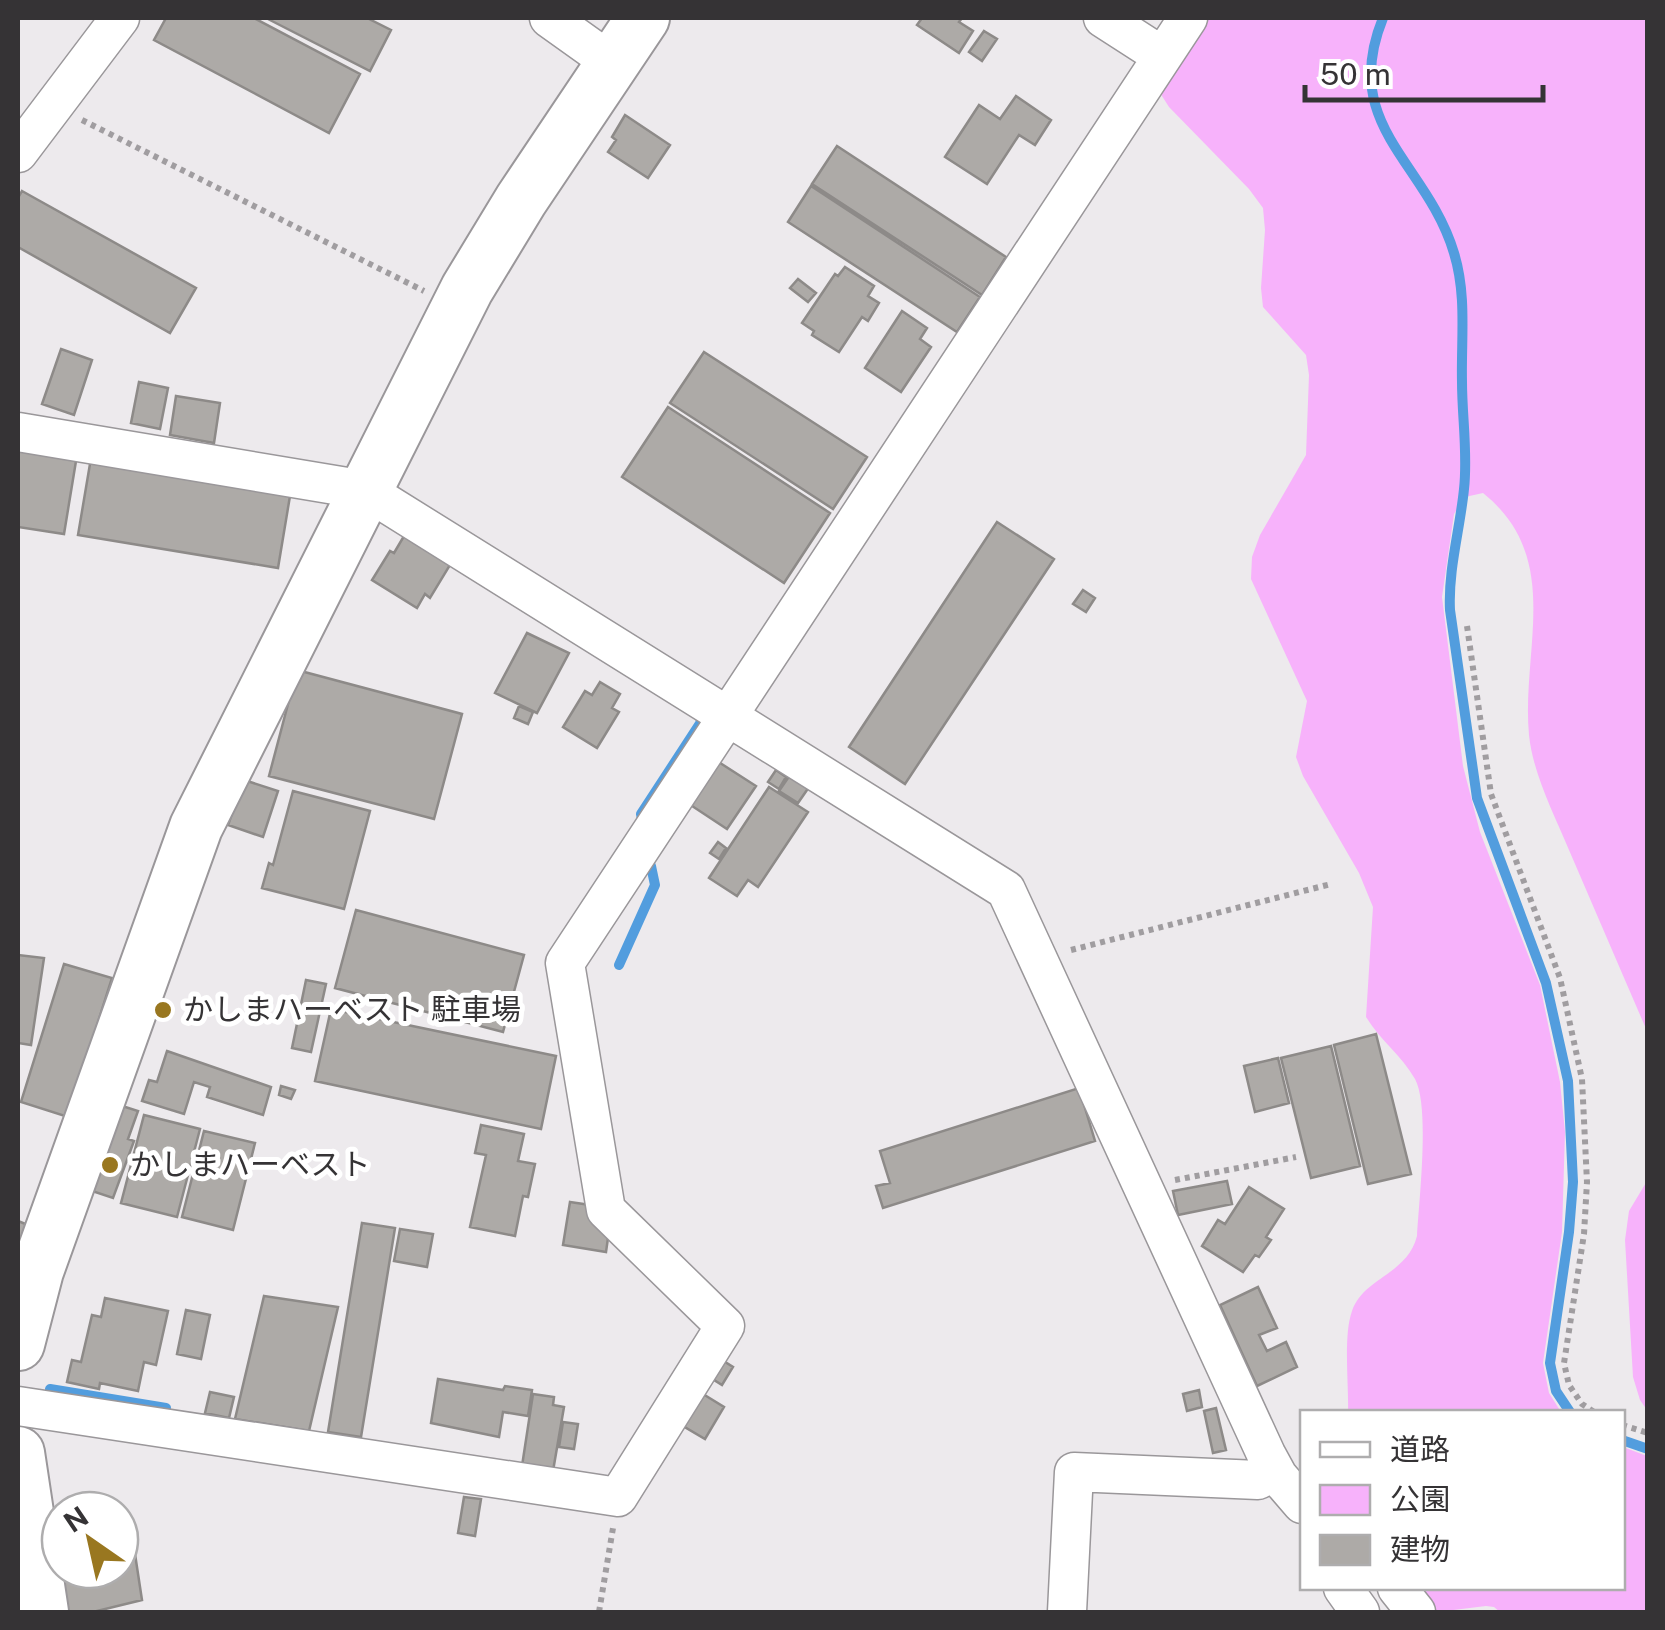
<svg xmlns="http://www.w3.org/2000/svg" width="1665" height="1630" font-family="'Public Sans','Noto Sans JP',sans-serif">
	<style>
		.green { fill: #f7b2fb }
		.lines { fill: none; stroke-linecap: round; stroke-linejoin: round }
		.stream { stroke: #529dde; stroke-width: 10 }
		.building { fill: #adaaa7; stroke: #8d8a88; stroke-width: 2.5 }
		.street-casing { stroke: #9a979a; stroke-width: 41 }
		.secondary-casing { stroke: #9a979a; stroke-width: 56 }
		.path { stroke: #a09da0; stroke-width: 6; stroke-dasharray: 5 5; stroke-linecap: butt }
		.street { stroke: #fff; stroke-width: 38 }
		.secondary { stroke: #fff; stroke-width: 52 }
		.poi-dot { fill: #997720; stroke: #fff; stroke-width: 4 }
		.labels { text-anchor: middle; stroke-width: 10; stroke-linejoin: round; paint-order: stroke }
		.poi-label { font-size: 30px; fill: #353335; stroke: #fff; text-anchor: start }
	</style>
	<rect width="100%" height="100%" fill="#edeaed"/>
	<path class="green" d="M1202 18H1647V1031C1621 971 1595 910 1569 850 1554 814 1533 774 1529 735 1521 649 1564 558 1483 493L1465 497 1454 514 1442 597 1463 766 1480 832 1540 985 1560 1082 1565 1132 1562 1232 1543 1363 1549 1393 1561 1412H1348C1349 1385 1343 1336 1352 1311 1364 1277 1407 1275 1417 1236 1419 1201 1430 1106 1415 1079 1402 1056 1380 1040 1366 1017L1373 907 1359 873 1303 776 1296 757 1307 701 1251 579 1252 557 1260 535 1306 455 1309 375 1306 355 1263 307 1261 288 1265 230 1263 208 1249 189 1169 107 1162 96 1161 84Z
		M1647 1181V1410L1640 1400 1633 1377 1625 1240 1629 1211Z
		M1623 1447 1647 1456V1612H1500L1494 1607 1486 1606 1437 1612 1424 1603 1412 1588H1622Z"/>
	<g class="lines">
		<path class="stream" d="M1383 18C1339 126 1427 162 1454 253 1467 295 1461 339 1462 382 1462 417 1468 454 1464 489 1460 529 1448 570 1450 610L1477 798 1546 983 1568 1081 1573 1182 1569 1232 1550 1363 1556 1391 1570 1412
			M642 820 641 814 701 722 699 712
			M619 965 655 885 651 866
			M50 1389 166 1408
			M1622 1440 1648 1449"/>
	</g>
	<path class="building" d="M166 18H254L360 74 329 133 154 40Z
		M266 18H367L391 30 370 71Z
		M922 18H962L959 22 973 31 959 53 917 25Z
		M984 31 997 39 982 61 969 52Z
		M1016 96 1051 120 1035 145 1019 135 987 184 945 157 979 105 1000 119Z
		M625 115 670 145 648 178 608 152 616 140 612 137Z
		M837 146 1006 257 982 295 812 184Z
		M811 186 980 297 957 332 788 222Z
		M22 191 196 288 170 333 18 247V198Z
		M845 267 874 286 868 296 879 303 868 321 862 317 839 352 812 335 814 331 802 323 835 274 838 276Z
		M798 279 816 293 808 302 790 288Z
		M902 311 927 328 920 339 931 347 901 392 865 368Z
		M61 349 92 360 74 415 42 404Z
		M704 352 867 457 833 509 670 403Z
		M139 382 168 388 160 429 131 423Z
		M176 396 220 403 214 443 170 435Z
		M668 407 830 513 784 583 622 477Z
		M18 446 77 455 64 534 18 527Z
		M91 458 291 490 278 568 78 535Z
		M997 522 1054 559 905 784 849 747Z
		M404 536 450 565 430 598 425 594 417 608 372 580 390 551 394 553Z
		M1083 590 1095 598 1086 612 1073 604Z
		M527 633 569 653 537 713 495 693Z
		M297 670 462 714 434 819 269 776Z
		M600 682 620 694 612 708 619 712 597 748 563 727 585 691 592 695Z
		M519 706 533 712 528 724 514 718Z
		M717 761 756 786 727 829 689 804Z
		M776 770 786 777 779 789 768 782Z
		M790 775 809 787 798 803 779 791Z
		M244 780 278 791 263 837 228 825Z
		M769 787 808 812 758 887 748 880 737 896 709 878Z
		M293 791 370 811 344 909 262 888 269 863 273 865Z
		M718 842 726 848 719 859 710 853Z
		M356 910 524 955 503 1032 335 988Z
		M18 955 44 958 31 1045 18 1043Z
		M64 964 112 978 68 1117 21 1102Z
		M306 980 326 984 311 1052 292 1048Z
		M331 1009 556 1056 541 1129 315 1081Z
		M1376 1034 1411 1174 1368 1184 1334 1045Z
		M1331 1046 1360 1166 1311 1178 1281 1058Z
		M167 1051 271 1087 263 1115 207 1097 210 1087 194 1082 184 1114 142 1101 149 1080 157 1082Z
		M1278 1058 1289 1103 1255 1112 1244 1066Z
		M281 1086 295 1090 291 1099 279 1095Z
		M1079 1088 1095 1141 883 1208 876 1186 890 1183 880 1151Z
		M116 1104 138 1111 128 1139 134 1141 113 1198 86 1189Z
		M144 1115 200 1129 177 1217 121 1203Z
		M481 1125 524 1134 518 1161 535 1164 528 1197 523 1196 515 1236 470 1227 486 1155 475 1153Z
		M204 1131 255 1143 233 1230 182 1217Z
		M1227 1181 1232 1204 1178 1215 1173 1191Z
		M1249 1187 1284 1209 1266 1237 1271 1240 1259 1257 1255 1255 1243 1272 1202 1246 1218 1220 1225 1224Z
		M570 1202 590 1205 609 1231 606 1252 563 1245Z
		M18 1221 28 1225 18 1254Z
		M362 1223 395 1228 361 1437 328 1432Z
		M400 1229 433 1234 427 1267 394 1261Z
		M1258 1287 1277 1328 1259 1335 1267 1351 1286 1342 1297 1367 1257 1386 1220 1305Z
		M264 1296 338 1307 309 1431 235 1419Z
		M105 1298 168 1311 156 1365 144 1362 138 1391 100 1383 99 1389 67 1382 72 1360 81 1362 92 1315 101 1317Z
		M186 1310 210 1315 201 1359 177 1354Z
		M722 1360 733 1367 722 1385 711 1378Z
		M438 1379 503 1390 505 1386 532 1390 528 1416 503 1412 499 1437 431 1423Z
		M1199 1390 1202 1407 1187 1411 1183 1394Z
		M210 1392 234 1397 229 1418 205 1413Z
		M533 1394 554 1397 553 1405 564 1407 553 1471 522 1466Z
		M703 1394 724 1407 705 1439 683 1426Z
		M1216 1408 1226 1450 1213 1453 1204 1411Z
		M563 1422 578 1424 574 1449 559 1447Z
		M464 1497 481 1499 475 1536 458 1533Z
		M135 1554 142 1600 93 1612H63L60 1570H120V1557Z"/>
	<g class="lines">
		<g class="street-casing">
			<path id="street" d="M549 18 612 63
				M1103 18 1162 56
				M18 153 120 18
				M18 432 365 490 1006 890 1266 1454 1278 1476 1302 1504
				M18 1406 618 1497 725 1326 606 1210 565 963 1188 18
				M1343 1588 1360 1612
				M1397 1588 1416 1612
				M1067 1612 1074 1472 1258 1480 1275 1471"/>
		</g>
		<g class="secondary-casing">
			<path id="secondary" d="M18 1344 37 1271 196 827 467 289 521 200 643 18
				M18 1453 42 1612"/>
		</g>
		<path class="path" d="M82 120 424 291
			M1467 626 1491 794 1560 978 1582 1079 1587 1182 1584 1234 1564 1363 1569 1385 1582 1404 1594 1412
			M1071 950 1331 884
			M1175 1180 1296 1157
			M1622 1425 1648 1433
			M599 1612 613 1528"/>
		<use href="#street" class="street"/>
		<use href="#secondary" class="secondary"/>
	</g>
	<g class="poi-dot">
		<circle cx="163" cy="1010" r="10"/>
		<circle cx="110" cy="1165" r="10"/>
	</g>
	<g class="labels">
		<g class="poi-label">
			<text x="183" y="1020">かしまハーベスト 駐車場</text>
			<text x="130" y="1175">かしまハーベスト</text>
		</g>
	</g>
	<rect width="1665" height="1630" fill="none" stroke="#353335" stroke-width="40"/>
	<rect x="1300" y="1410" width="325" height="180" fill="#ffffff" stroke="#aeadae" stroke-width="2.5"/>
	<rect x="1320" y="1442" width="50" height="15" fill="#ffffff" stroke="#aeadae" stroke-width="2.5"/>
	<text x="1390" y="1460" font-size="30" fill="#353335">道路</text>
	<rect x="1320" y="1485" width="50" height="30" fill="#f7b2fb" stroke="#aeadae" stroke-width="2.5"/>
	<text x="1390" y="1510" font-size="30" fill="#353335">公園</text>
	<rect x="1320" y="1535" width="50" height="30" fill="#adaaa7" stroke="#aeadae" stroke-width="2.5"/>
	<text x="1390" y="1560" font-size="30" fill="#353335">建物</text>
	<g transform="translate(90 1540) rotate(326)"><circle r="48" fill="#ffffff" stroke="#aeadae" stroke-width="2.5"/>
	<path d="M0-8L18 38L0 25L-18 38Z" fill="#997720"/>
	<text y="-15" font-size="28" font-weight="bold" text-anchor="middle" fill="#353335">N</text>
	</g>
	<path d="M1305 85v15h238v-15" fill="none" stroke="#353335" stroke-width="5"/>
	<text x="1320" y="85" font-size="30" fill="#353335" stroke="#ffffff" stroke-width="8" paint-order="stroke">50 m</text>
</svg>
